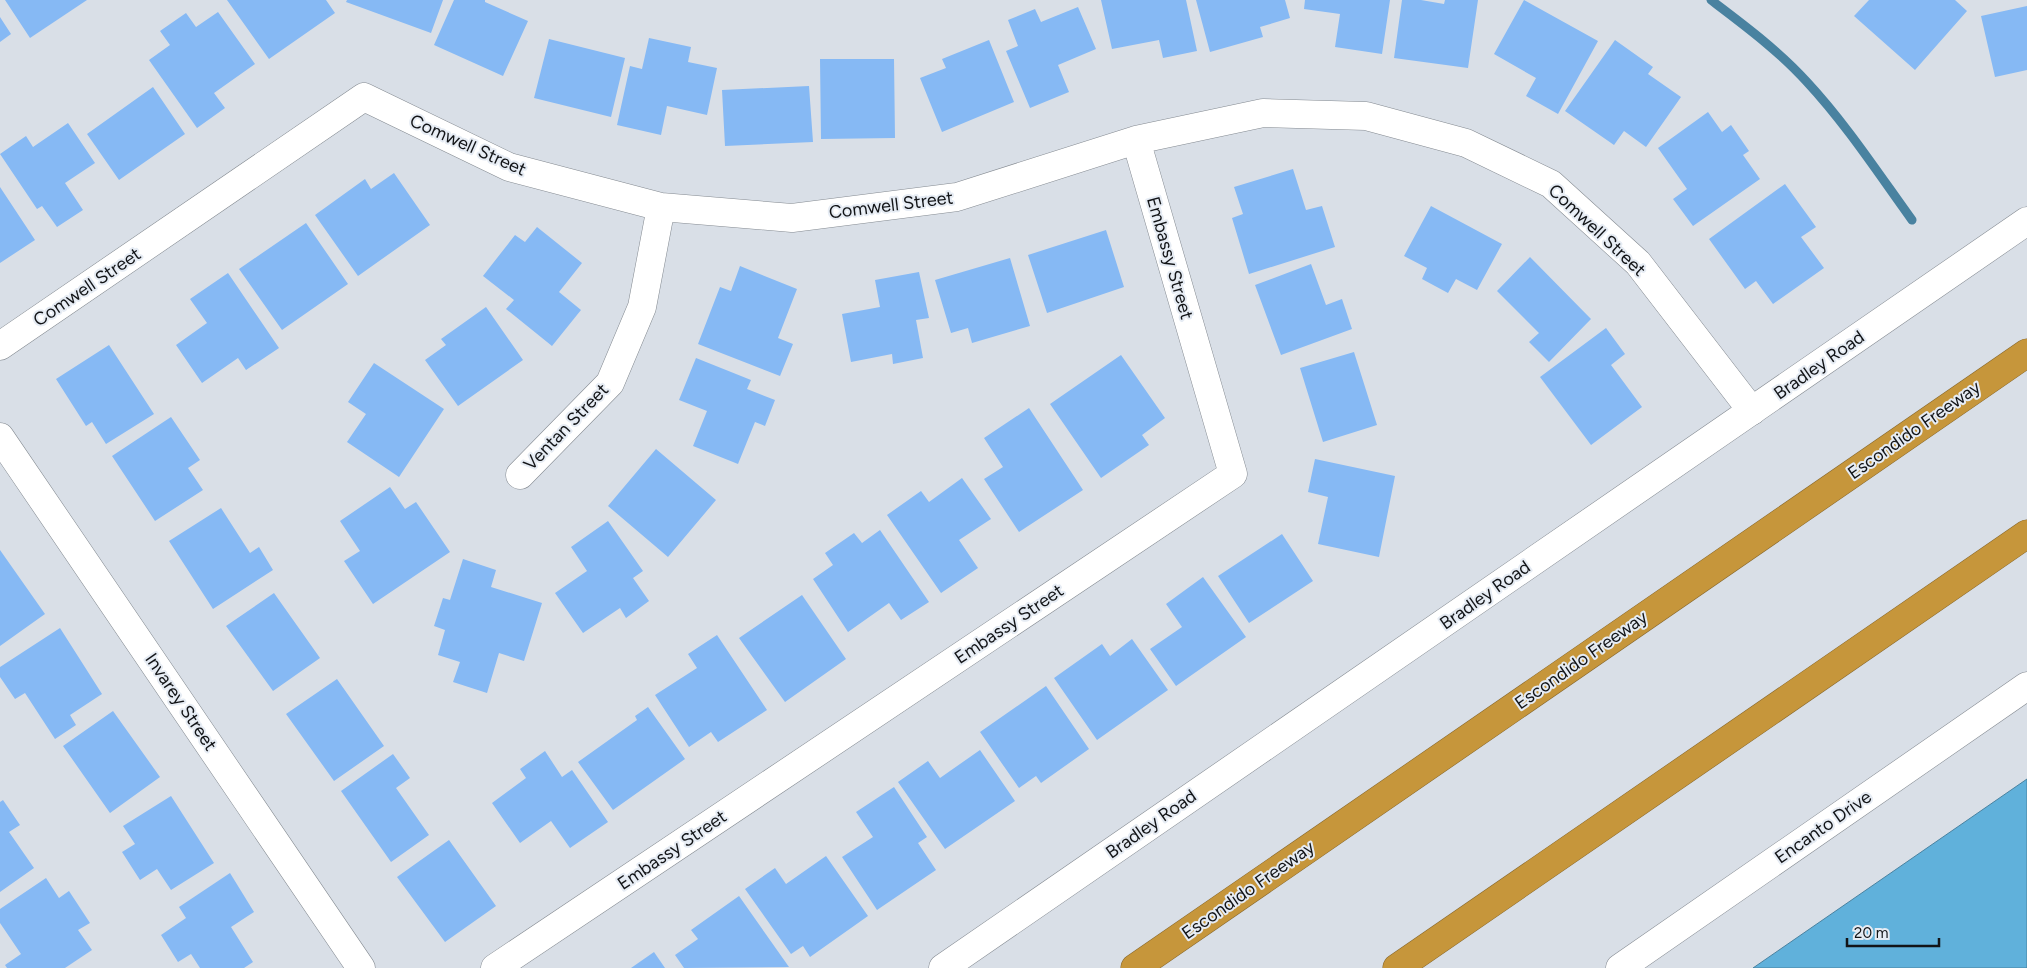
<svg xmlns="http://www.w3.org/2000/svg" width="2027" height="968" font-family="Figtree,sans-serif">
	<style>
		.water { fill: #60b1db; stroke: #4982a0 }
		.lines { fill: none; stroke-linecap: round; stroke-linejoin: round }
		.stream { stroke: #4982a0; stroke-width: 9 }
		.building { fill: #86b9f4 }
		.street-casing { stroke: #848a91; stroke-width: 29 }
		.secondary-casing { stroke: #848a91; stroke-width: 29 }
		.highway-casing { stroke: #87682e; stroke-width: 29 }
		.street { stroke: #fff; stroke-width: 28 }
		.secondary { stroke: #fff; stroke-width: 28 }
		.highway { stroke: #c6963b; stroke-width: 28 }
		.labels { text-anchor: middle; stroke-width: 4; stroke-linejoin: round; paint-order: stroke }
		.street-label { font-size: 18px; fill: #121417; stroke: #e6ecf4 }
	</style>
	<rect width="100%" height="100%" fill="#d9dfe7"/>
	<path class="water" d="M2027 779V968H1753Z"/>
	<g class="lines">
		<path class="stream" d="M1711 0C1744 25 1779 51 1807 82 1846 124 1878 173 1912 220"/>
	</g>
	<path class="building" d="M5 0H87L30 38Z
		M227 0H326L335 13 269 59Z
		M347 0H443L431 33 346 2Z
		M454 0H485V2L528 21 503 76 434 45Z
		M1101 0H1186L1197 51 1163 58 1159 40 1112 49Z
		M1196 0H1285L1290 18 1260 27 1263 37 1210 52Z
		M1305 0H1390L1382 54 1335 47 1340 14 1304 9Z
		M1402 0H1421L1444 4 1445 0H1478L1468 68 1394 58Z
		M1524 0 1598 41 1558 114 1526 96 1536 78 1494 54Z
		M1869 0H1955L1967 11 1915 70 1854 16Z
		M2027 6V70L1995 77 1981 16Z
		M1078 7 1096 49 1058 65 1069 92 1030 108 1006 51 1018 46 1008 20 1035 9 1041 22Z
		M218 12 255 64 214 93 225 108 197 128 149 60 170 45 160 31 186 13 196 27Z
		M0 17 11 34 0 42Z
		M649 38 691 47 688 62 717 68 707 115 667 106 661 135 617 125 630 66 642 69Z
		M549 39 625 58 611 117 534 98Z
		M989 40 1014 102 942 132 920 78 946 68 942 59Z
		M1615 40 1653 67 1648 74 1681 97 1646 147 1624 131 1614 145 1565 111Z
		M820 59H894L895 138 821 139Z
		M809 86 813 142 725 146 722 90Z
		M153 87 185 134 119 180 87 134Z
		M1708 112 1722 132 1731 125 1749 151 1743 155 1760 179 1693 226 1673 199 1687 189 1658 148Z
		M68 123 95 163 65 183 83 210 57 227 42 206 37 209 0 154 26 136 33 147Z
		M1293 169 1306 210 1322 206 1335 247 1249 274 1232 218 1243 214 1234 187Z
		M394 173 430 225 358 276 315 215 365 179 371 189Z
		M1785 184 1816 227 1801 237 1824 268 1773 304 1756 281 1745 289 1709 239Z
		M0 187 35 240 0 263Z
		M1431 206 1502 244 1477 290 1456 279 1448 293 1422 279 1427 268 1404 256Z
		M306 223 348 284 282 330 239 269Z
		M537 227 582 263 559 292 581 310 552 346 506 309 514 300 483 276 515 235 525 242Z
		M1106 230 1124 287 1047 313 1028 255Z
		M1530 257 1591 319 1549 362 1529 342 1539 333 1497 291Z
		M1010 258 1030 326 972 343 968 328 951 333 935 280Z
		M1311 264 1326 305 1342 299 1352 329 1281 355 1255 285Z
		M740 266 797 289 778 338 793 344 780 376 698 344 720 287 731 291Z
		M919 272 929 318 916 320 923 358 893 364 892 354 851 362 842 314 880 307 875 280Z
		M228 273 279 348 246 370 238 358 202 383 176 345 207 323 190 299Z
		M486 307 523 360 458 406 425 360 446 345 441 339Z
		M1606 328 1625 354 1611 365 1642 407 1591 445 1540 377Z
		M109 345 154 414 106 444 92 422 86 426 56 379Z
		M1354 352 1377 425 1323 442 1300 368Z
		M1121 355 1165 418 1142 435 1149 445 1101 478 1050 404Z
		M696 358 751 380 747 389 775 400 765 426 755 422 738 464 693 446 707 411 679 400Z
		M374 363 444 409 399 477 347 442 366 414 348 402Z
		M1029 408 1083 490 1019 532 984 479 1003 467 984 438Z
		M171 417 200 460 188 468 203 490 155 521 112 456Z
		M656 449 716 500 668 557 608 506Z
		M1315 459 1395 476 1379 557 1318 544 1328 497 1308 492Z
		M962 478 991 519 959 540 978 568 941 593 887 515 921 491 929 502Z
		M390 487 405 509 416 502 450 552 373 604 344 561 360 551 340 521Z
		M221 508 250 553 259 547 273 570 213 609 169 541Z
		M608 521 643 571 633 578 649 601 626 618 620 608 583 633 555 593 587 571 571 547Z
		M880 530 929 602 901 620 889 603 848 632 813 579 833 565 825 553 854 533 862 543Z
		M1282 534 1313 581 1249 623 1218 576Z
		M0 550 45 614 0 646Z
		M463 559 496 570 491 587 542 603 524 661 499 653 487 693 453 682 460 662 438 655 445 630 434 626 443 598 450 600Z
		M1203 577 1246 637 1176 686 1150 649 1182 627 1166 604Z
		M274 593 320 658 273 691 226 626Z
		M802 595 846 659 785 702 739 638Z
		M60 628 102 694 70 715 76 725 55 739 25 693 15 699 0 677V667Z
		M717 635 767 710 718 742 711 732 689 747 655 695 697 668 688 654Z
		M1132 639 1168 690 1097 740 1054 678 1102 644 1110 656Z
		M337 679 384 746 334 781 286 714Z
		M1046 686 1089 749 1041 783 1036 776 1019 788 980 732Z
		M648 707 685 759 613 810 578 762 637 720 635 716Z
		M113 711 160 777 110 813 63 746Z
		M980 750 1015 801 945 849 898 782 928 761 940 778Z
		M545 751 562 777 572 770 608 822 570 848 551 821 520 843 492 803 526 778 520 769Z
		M393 754 410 778 396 788 429 835 391 862 341 791Z
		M894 787 927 837 918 843 936 870 877 910 842 857 873 837 856 812Z
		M171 796 214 863 171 890 157 869 140 880 122 852 135 844 123 826Z
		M3 800 20 825 9 832 34 868 0 892V802Z
		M449 840 496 906 445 942 397 877Z
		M826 856 868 916 810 957 803 946 791 954 745 889 775 868 786 884Z
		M230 873 254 912 231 927 253 962 244 968H200L191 954 178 962 161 935 186 918 179 907Z
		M46 878 59 898 69 891 90 923 78 930 92 950 65 968H7L5 965 21 954 0 923V909Z
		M739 896 789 967 684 968 675 955 698 939 691 930Z
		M654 952 665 968H631Z"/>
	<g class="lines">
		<g class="street-casing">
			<path id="street" d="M0 346 364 97 509 167 661 207 792 218 957 197 1136 140 1263 113 1366 116 1466 143 1551 184 1638 263 1752 411
				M0 437 361 968
				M520 475 610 383 642 307 661 207
				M495 968 1233 474 1136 140"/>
		</g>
		<g class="secondary-casing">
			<path id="secondary" d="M943 968 2027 221
				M1620 968 2027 686"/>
		</g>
		<g class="highway-casing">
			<path id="highway" d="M1135 968 2027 353
				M1397 968 2027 534"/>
		</g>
		<use href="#street" class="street"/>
		<use href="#secondary" class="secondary"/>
		<use href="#highway" class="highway"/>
	</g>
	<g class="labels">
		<g class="street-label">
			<text transform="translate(468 145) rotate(24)" y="6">Comwell Street</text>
			<text transform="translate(891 205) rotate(-7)" y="6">Comwell Street</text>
			<text transform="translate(1597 230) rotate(43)" y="6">Comwell Street</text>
			<text transform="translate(1170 258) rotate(74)" y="6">Embassy Street</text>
			<text transform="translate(87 287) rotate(-34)" y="6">Comwell Street</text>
			<text transform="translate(1819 365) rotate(-35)" y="6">Bradley Road</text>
			<text transform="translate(566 427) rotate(-46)" y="6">Ventan Street</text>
			<text transform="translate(1914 430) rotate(-35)" y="6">Escondido Freeway</text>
			<text transform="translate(1485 595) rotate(-35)" y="6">Bradley Road</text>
			<text transform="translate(1009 624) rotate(-34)" y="6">Embassy Street</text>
			<text transform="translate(1581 660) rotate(-35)" y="6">Escondido Freeway</text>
			<text transform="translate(181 702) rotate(56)" y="6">Invarey Street</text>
			<text transform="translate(1151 824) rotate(-35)" y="6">Bradley Road</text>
			<text transform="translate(1823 827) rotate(-35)" y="6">Encanto Drive</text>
			<text transform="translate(672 850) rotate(-34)" y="6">Embassy Street</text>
			<text transform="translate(1248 890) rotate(-35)" y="6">Escondido Freeway</text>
		</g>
	</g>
	<path d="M1847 938v8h92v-8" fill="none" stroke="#121417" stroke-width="2.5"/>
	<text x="1854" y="938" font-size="15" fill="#121417" stroke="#e6ecf4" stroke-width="4" paint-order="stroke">20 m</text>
</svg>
